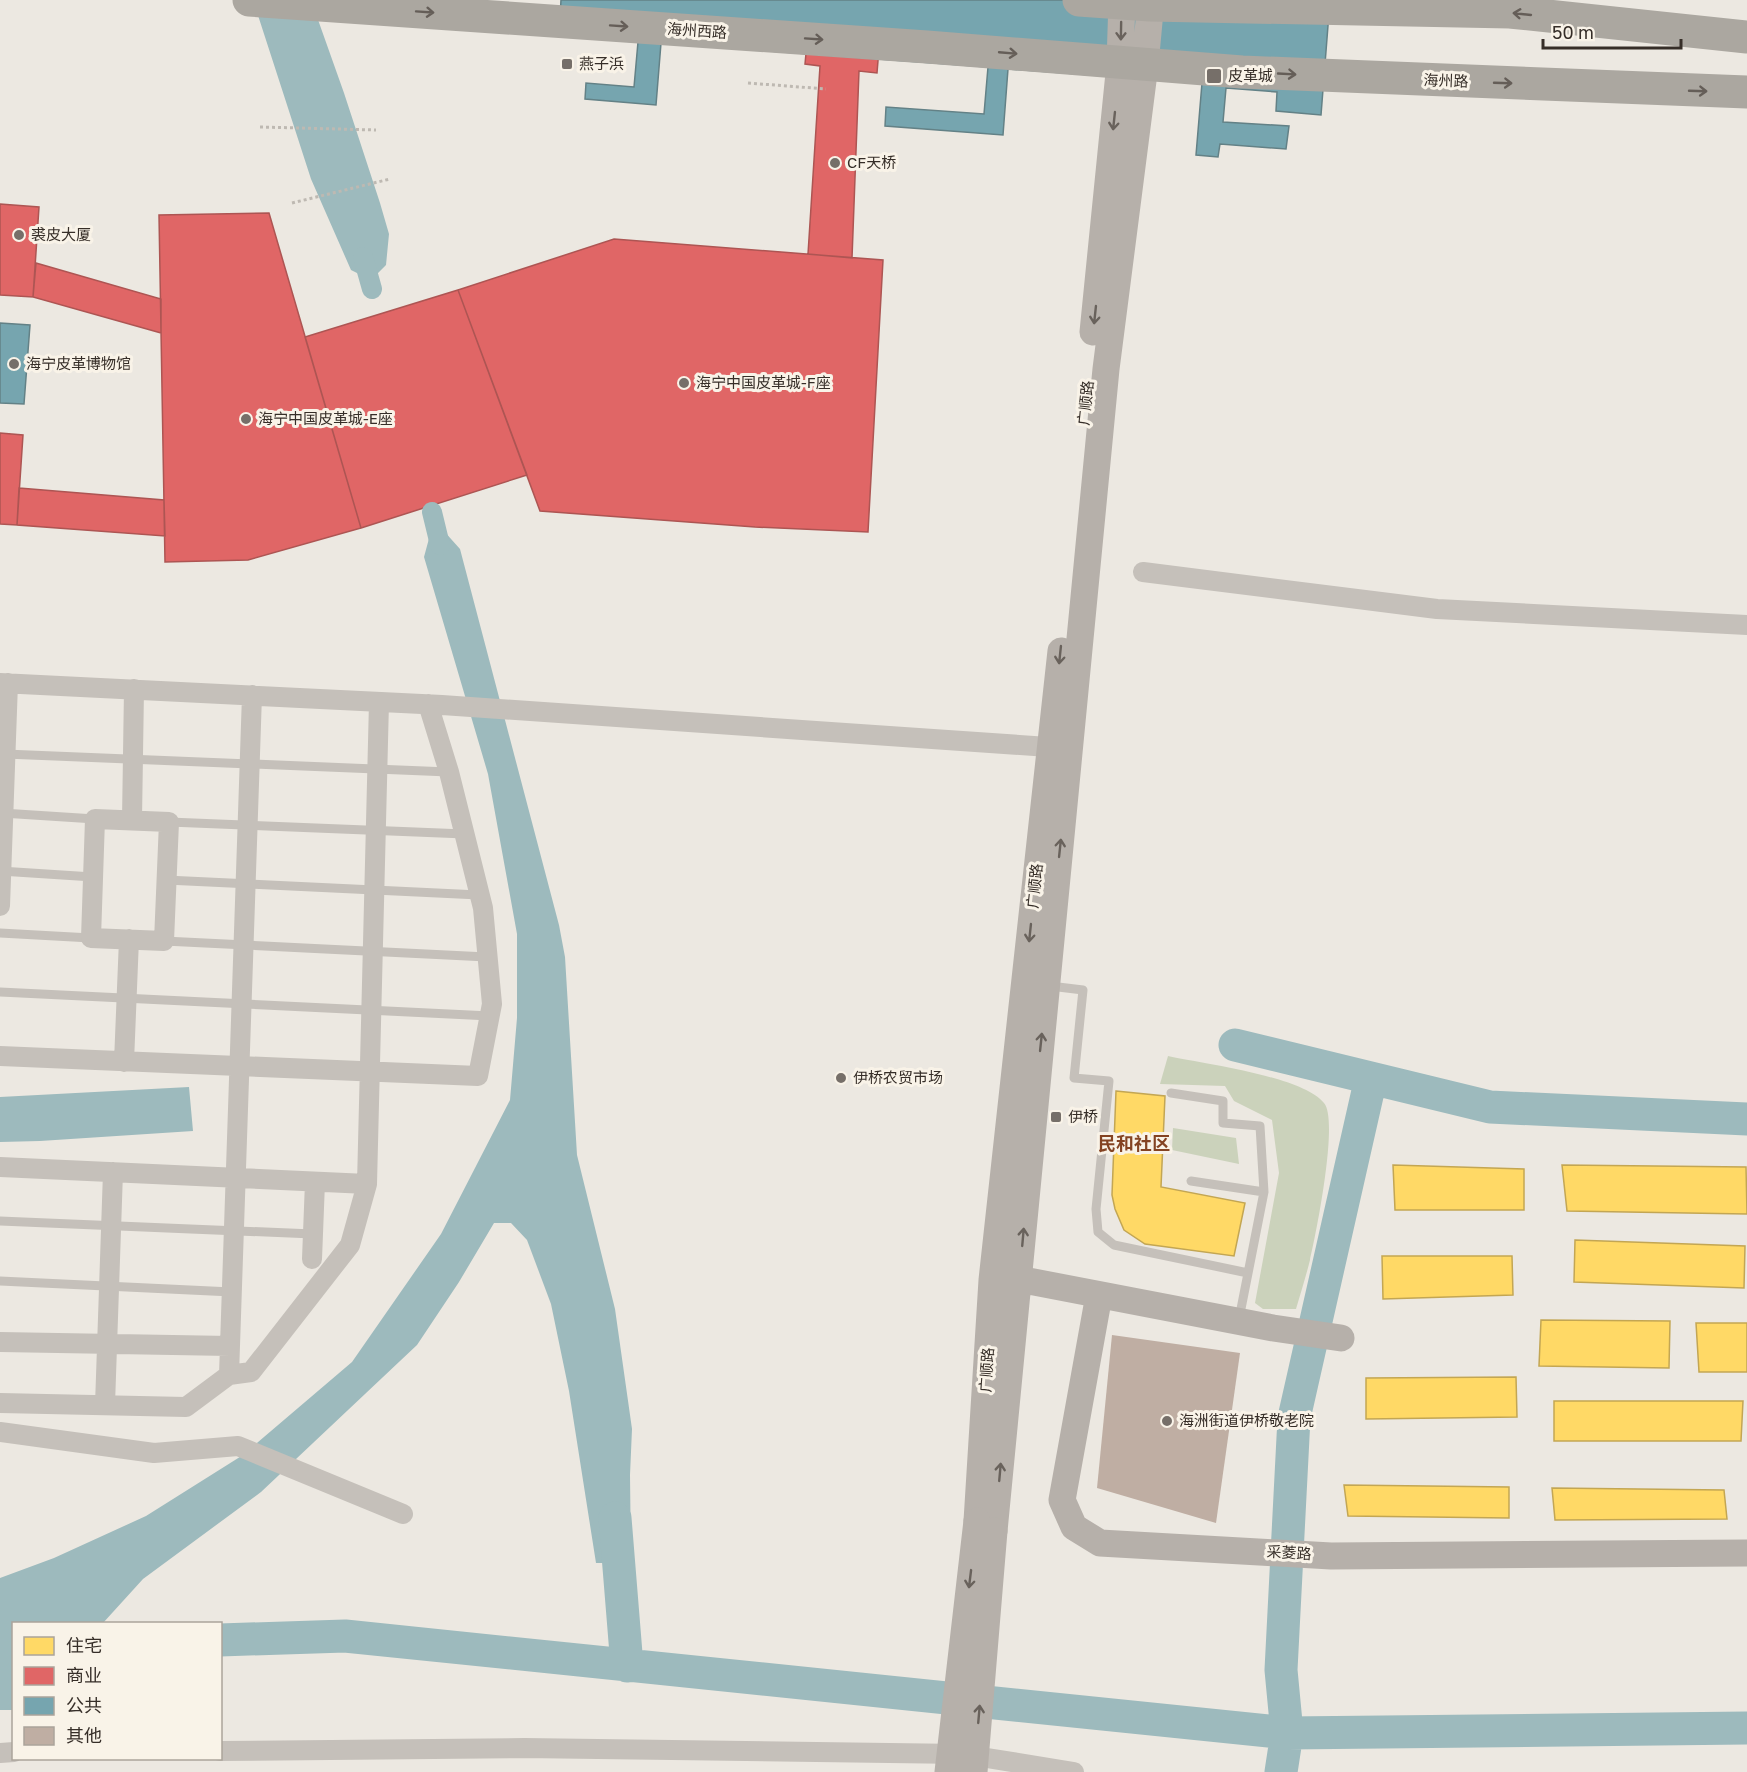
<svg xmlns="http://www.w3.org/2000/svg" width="1747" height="1772" font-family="'Golos Text','Noto Sans SC',sans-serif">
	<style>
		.green { fill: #cbd2bb }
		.water { fill: #9dbabd }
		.homes { fill: #ffd966; stroke: #c3a653; stroke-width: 1.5 }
		.shops { fill: #e06666; stroke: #ad5553; stroke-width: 1.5 }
		.public { fill: #76a5af; stroke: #638186; stroke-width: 1.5 }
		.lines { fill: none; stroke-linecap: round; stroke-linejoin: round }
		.canal { stroke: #9dbabd; stroke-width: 20 }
		.river { stroke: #9dbabd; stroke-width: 33 }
		.building { fill: #bfaea3 }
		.path { stroke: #beb9b2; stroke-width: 3; stroke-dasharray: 3 3; stroke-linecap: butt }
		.lane { stroke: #c5c0ba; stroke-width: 9 }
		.street { stroke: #c5c0ba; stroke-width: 20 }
		.secondary { stroke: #b6b0aa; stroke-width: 27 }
		.highway { stroke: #aba7a0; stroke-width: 33 }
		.secondary-bridge { stroke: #b6b0aa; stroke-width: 27 }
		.oneway { stroke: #655e58 }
		.oneway2 { stroke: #69625c }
		.poi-dot { fill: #766f69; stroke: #f9f3e8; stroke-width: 2 }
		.labels { text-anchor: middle; stroke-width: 6; stroke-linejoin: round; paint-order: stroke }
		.street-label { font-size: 15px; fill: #362e28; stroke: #f9f3e8 }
		.poi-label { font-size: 15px; fill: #362e28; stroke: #f9f3e8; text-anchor: start }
		.quarter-label { font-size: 18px; font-weight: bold; fill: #844322; stroke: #f9f3e8 }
	</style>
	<rect width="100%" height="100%" fill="#ece8e1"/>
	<path class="green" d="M1168 1056C1204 1064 1302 1076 1324 1103 1339 1120 1316 1235 1310 1260 1306 1276 1301 1292 1296 1309H1263L1255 1303 1279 1173 1272 1120 1234 1101 1225 1086 1160 1084Z
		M1173 1128 1236 1138 1239 1164 1172 1150Z"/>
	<path class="water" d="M253 0H311L344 93 380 203 389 234 386 265 371 280 351 270 311 179Z
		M434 520 460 549 559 925 565 957 577 1155 615 1309 632 1429 630 1475 631 1563H596L569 1391 551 1304 527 1240 511 1223H494L459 1282 417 1345 261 1492 143 1579 103 1623 14 1624 13 1710H0V1578L54 1558 146 1516 243 1455 352 1362 441 1234 510 1100 517 1018V934L488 774 424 557Z
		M189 1087 193 1131 40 1141 0 1142V1097Z"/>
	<path class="homes" d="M1116 1091 1165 1096 1161 1187 1245 1203 1234 1256 1145 1244 1124 1230 1115 1209 1112 1195Z
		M1393 1165 1524 1169V1210H1395Z
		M1562 1165 1746 1167 1747 1214 1567 1211Z
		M1575 1240 1745 1246 1744 1288 1574 1282Z
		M1382 1256H1512L1513 1295 1383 1299Z
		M1541 1320 1670 1321 1669 1368 1539 1366Z
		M1696 1323H1747V1372H1699Z
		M1516 1377 1517 1417 1366 1419V1378Z
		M1554 1401H1743L1741 1441H1554Z
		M1344 1485 1509 1487V1518L1348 1516Z
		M1552 1488 1724 1490 1727 1519 1555 1520Z"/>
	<path class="shops" d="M811 0H883L877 73 859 71 852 258 808 254 820 66 805 64Z
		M0 204 39 207 33 297 0 295Z
		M269 213 361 528 248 560 165 562 159 215Z
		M614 239 883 260 868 532 755 527 540 511 458 290Z
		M36 263 161 299V333L33 297Z
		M458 290 527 475 361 528 305 337Z
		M0 433 23 435 17 525 0 524Z
		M19 488 164 500 165 536 17 525Z"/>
	<path class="public" d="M561 0H1330L1321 115 1276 111 1277 92 1226 88 1223 122 1289 126 1286 149 1220 144 1218 157 1196 155 1202 83 1008 69 1003 135 885 126 886 107 984 114 988 67 661 43 656 105 585 99 586 83 634 87 638 42 559 36Z
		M0 323 30 325 24 404 0 403Z"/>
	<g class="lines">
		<path class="canal" d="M363 257 372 289
			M432 512 440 545"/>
		<path class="river" d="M1235 1045 1490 1107 1747 1119
			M615 1518 627 1666
			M220 1640 345 1636 1287 1733 1747 1728
			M1281 1772 1287 1733 1281 1670 1294 1418 1371 1078"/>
	</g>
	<path class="building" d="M1112 1335 1240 1353 1216 1523 1097 1488Z"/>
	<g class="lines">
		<path class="path" d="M748 83 826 89
			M260 127 376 130
			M292 203 390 179"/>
		<path class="lane" d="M5 754 449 772
			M2 813 95 819
			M169 822 465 834
			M0 871 93 877
			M166 880 479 895
			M0 933 91 938
			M164 941 487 957
			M1050 986 1083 990 1074 1078 1109 1081 1096 1209 1098 1232 1114 1245 1248 1273
			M0 992 490 1016
			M1171 1093 1223 1101V1123L1260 1126 1264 1192 1239 1319
			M1191 1181 1264 1192
			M0 1221 313 1234
			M0 1281 232 1292"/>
		<path class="street" d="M1143 572 1437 609 1747 625
			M0 683 442 705 1063 748
			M95 819 169 822 164 941 91 938Z
			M132 820 134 689
			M0 906 8 683
			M0 1056 478 1076 492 1004 483 908 449 772 428 704
			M124 1062 129 939
			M0 1167 367 1184
			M312 1259 315 1182
			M0 1342 230 1346
			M229 1375 252 695
			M0 1403 186 1407 229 1375 251 1372 350 1245 367 1184 379 702
			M105 1405 113 1172
			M0 1432 154 1453 238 1446 403 1514
			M220 1751 524 1748 962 1754 1074 1772
			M0 1753 14 1752"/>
		<path class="secondary" d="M1093 332 1120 63 1122 0
			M1018 1279 1273 1328 1341 1338
			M1099 1295 1062 1500 1074 1527 1100 1543 1331 1556 1747 1553
			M977 1521 992 1280 1061 651
			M994 1531 1106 369 1145 65 1151 0"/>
		<path class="highway" d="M249 0 927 47 1242 72 1747 92
			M1079 0 1150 5 1510 12 1747 37"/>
		<path class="secondary-bridge" d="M948 1772 977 1521
			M974 1772 994 1531"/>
	</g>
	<defs><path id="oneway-shaft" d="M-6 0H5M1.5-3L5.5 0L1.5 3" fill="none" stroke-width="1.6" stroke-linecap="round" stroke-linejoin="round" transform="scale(1.5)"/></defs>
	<g class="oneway">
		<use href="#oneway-shaft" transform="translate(425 12) rotate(4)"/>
		<use href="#oneway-shaft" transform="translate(1522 14) rotate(-174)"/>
		<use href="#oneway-shaft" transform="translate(619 26) rotate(4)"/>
		<use href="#oneway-shaft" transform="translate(814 39) rotate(4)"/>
		<use href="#oneway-shaft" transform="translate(1008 53) rotate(5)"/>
		<use href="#oneway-shaft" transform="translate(1287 74) rotate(3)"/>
		<use href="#oneway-shaft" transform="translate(1503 83) rotate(2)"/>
		<use href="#oneway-shaft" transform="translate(1698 91) rotate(2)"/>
	</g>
	<g class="oneway2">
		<use href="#oneway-shaft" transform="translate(1121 31) rotate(91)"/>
		<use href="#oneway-shaft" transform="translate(1114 121) rotate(96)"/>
		<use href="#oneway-shaft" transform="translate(1095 315) rotate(96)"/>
		<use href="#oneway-shaft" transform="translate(1060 655) rotate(96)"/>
		<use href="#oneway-shaft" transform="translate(1060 848) rotate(-84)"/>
		<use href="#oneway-shaft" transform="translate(1030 933) rotate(96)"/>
		<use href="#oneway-shaft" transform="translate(1041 1042) rotate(-84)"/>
		<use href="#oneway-shaft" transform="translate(1023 1237) rotate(-85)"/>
		<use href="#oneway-shaft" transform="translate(1000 1472) rotate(-85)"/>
		<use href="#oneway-shaft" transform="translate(970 1579) rotate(97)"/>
		<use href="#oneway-shaft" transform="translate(979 1714) rotate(-85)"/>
	</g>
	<g class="poi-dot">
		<rect x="561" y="58" width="12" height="12" rx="3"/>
		<rect x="1206" y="68" width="16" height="16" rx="3"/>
		<circle cx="835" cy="163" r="6"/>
		<circle cx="19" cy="235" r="6"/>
		<circle cx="14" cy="364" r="6"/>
		<circle cx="684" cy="383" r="6"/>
		<circle cx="246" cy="419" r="6"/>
		<circle cx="841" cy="1078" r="6"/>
		<rect x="1050" y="1111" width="12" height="12" rx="3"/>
		<circle cx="1167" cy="1421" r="6"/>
	</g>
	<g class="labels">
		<g class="street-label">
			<text transform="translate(697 31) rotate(4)" y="5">海州西路</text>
			<text transform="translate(1446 81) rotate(2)" y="5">海州路</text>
			<text transform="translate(1086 403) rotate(-84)" y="5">广顺路</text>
			<text transform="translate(1035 886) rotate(-84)" y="5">广顺路</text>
			<text transform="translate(987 1370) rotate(-86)" y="5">广顺路</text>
			<text transform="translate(1289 1553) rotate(3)" y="5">采菱路</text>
		</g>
		<g class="poi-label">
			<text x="579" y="69">燕子浜</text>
			<text x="1228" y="81">皮革城</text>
			<text x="847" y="168">CF天桥</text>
			<text x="31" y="240">裘皮大厦</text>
			<text x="26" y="369">海宁皮革博物馆</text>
			<text x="696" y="388">海宁中国皮革城-F座</text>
			<text x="258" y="424">海宁中国皮革城-E座</text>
			<text x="853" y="1083">伊桥农贸市场</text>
			<text x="1068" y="1122">伊桥</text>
			<text x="1179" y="1426">海洲街道伊桥敬老院</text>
		</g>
		<g class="quarter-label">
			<text x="1134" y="1150">民和社区</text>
		</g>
	</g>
	<rect x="12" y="1622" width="210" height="138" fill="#f9f3e8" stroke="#aba49b" stroke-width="1.5"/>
	<rect x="24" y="1637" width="30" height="18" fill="#ffd966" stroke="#aba49b" stroke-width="1.5"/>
	<text x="66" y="1652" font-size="18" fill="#362e28">住宅</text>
	<rect x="24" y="1667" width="30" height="18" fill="#e06666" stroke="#aba49b" stroke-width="1.5"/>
	<text x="66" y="1682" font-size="18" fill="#362e28">商业</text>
	<rect x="24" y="1697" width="30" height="18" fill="#76a5af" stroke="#aba49b" stroke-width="1.5"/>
	<text x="66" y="1712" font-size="18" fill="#362e28">公共</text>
	<rect x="24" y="1727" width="30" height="18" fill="#bfaea3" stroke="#aba49b" stroke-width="1.5"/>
	<text x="66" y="1742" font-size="18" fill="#362e28">其他</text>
	<path d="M1543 39v9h138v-9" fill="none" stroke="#362e28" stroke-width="3"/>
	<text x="1552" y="39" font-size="18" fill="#362e28" stroke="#f9f3e8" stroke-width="4.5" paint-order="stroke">50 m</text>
</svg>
